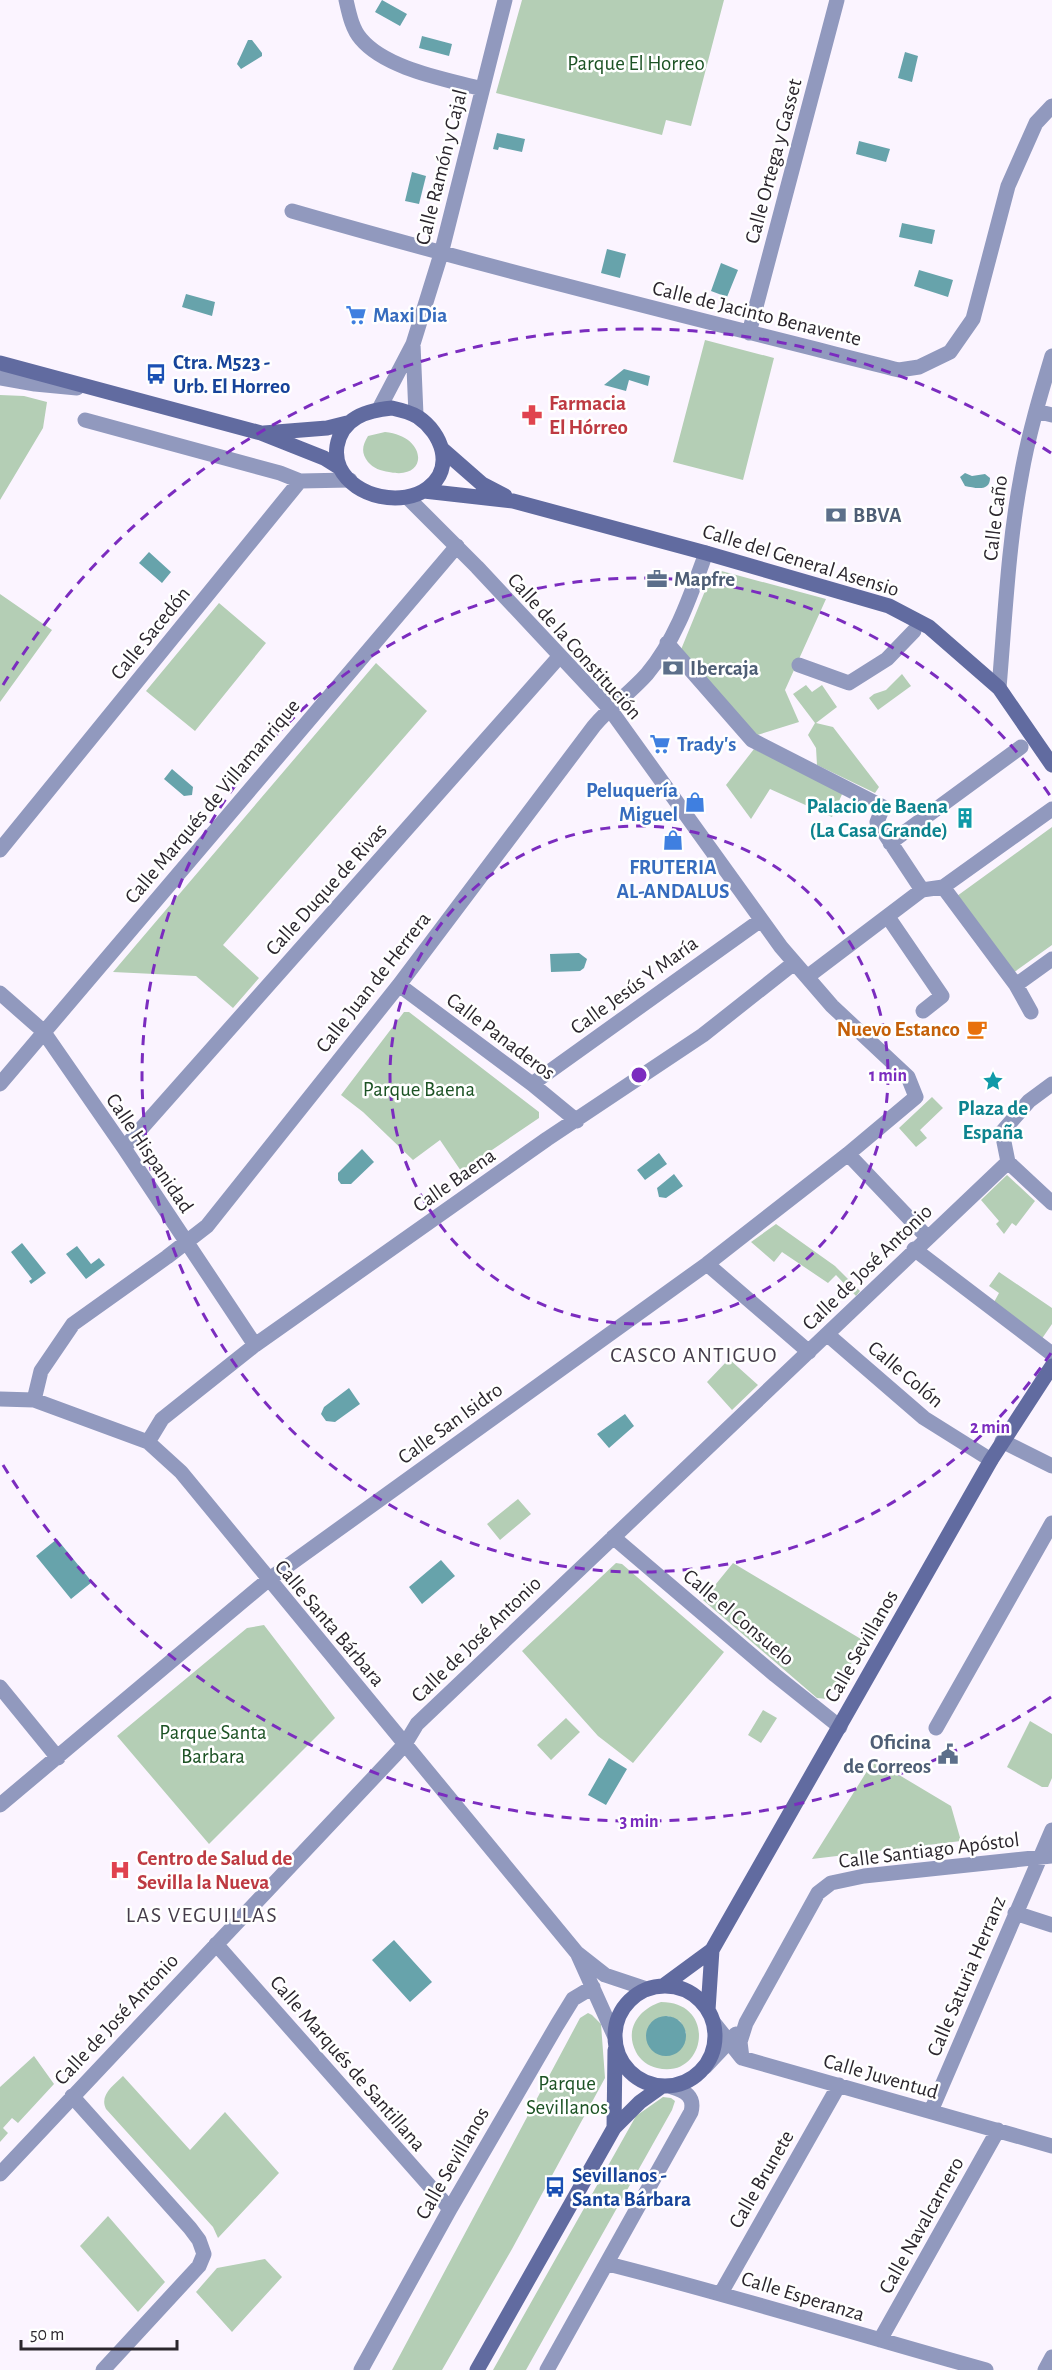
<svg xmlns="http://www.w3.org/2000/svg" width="1052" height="2370" font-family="'Alegreya Sans',sans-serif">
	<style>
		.green { fill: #b4ceb5; fill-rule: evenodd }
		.water { fill: #67a3ab }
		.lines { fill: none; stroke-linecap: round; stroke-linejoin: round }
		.street { stroke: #9199be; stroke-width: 15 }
		.secondary { stroke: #616ba0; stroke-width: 15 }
		.ring { fill: none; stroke: #7b2cbf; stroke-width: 3; stroke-dasharray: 10 8 }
		.labels { text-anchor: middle; stroke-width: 5; stroke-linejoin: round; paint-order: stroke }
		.park-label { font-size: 21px; fill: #1c5224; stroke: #fff }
		.street-label { font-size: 21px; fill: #2b262d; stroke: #fff }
		.shop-label { font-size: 21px; font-weight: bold; fill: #366cbe; stroke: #fff; text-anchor: start }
		.transit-label { font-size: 21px; font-weight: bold; fill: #164399; stroke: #fff; text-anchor: start }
		.health-label { font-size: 21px; font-weight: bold; fill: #be3a42; stroke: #fff; text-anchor: start }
		.service-label { font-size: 21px; font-weight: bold; fill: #4e5e75; stroke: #fff; text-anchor: start }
		.culture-label { font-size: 21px; font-weight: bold; fill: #0d838f; stroke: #fff; text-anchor: end }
		.food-label { font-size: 21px; font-weight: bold; fill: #c56008; stroke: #fff; text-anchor: end }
		.neighbourhood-label { font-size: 22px; letter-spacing: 1.5px; fill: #453c4a; stroke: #fff }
		.centre { fill: #7b2cbf; stroke: #fff; stroke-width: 3 }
		.ring-label { font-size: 18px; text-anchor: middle; font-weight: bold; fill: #7b2cbf; stroke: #fff; stroke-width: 5; stroke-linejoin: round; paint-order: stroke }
	</style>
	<rect width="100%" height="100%" fill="#fbf4ff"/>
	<path class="green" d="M522 0H724L691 126 666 120 662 135 496 93Z
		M705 340 774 358 743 480 673 462Z
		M0 395 24 396 47 402 43 428 0 500Z
		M385 432C428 436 429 481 389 472 381 471 373 468 368 462 361 453 362 446 368 436Z
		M714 569 826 599 785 690 799 722 754 736 680 652Z
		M0 594 52 630 0 702Z
		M219 603 266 643 195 731 146 691Z
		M376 663 427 711 223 945 259 978 233 1008 196 976 113 972Z
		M902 674 911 686 878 710 869 698 874 694 886 690Z
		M806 685 812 692 822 685 837 707 816 723 833 727 879 787 875 793 817 765 816 748 808 735 815 723 793 694Z
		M754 749 843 792 832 817 770 789 751 819 726 785Z
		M1052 827V945L1013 973 957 896Z
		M404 1012H409L539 1112V1118L461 1171 440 1140 413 1160 363 1112 341 1095Z
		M932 1097 943 1108 920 1130 927 1138 916 1147 899 1128Z
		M1007 1175 1035 1201 1016 1226 1012 1223 1004 1234 996 1224 999 1221 981 1200Z
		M776 1224 835 1266 860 1291 856 1296 836 1275 828 1283 782 1252 774 1262 751 1242Z
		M999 1272 1052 1308V1324L1041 1340 993 1304 999 1293 989 1286Z
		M729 1359 758 1385 732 1410 707 1382Z
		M518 1499 531 1514 500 1540 487 1524Z
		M616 1563 622 1564 724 1652 633 1763 598 1736 522 1651Z
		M733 1563 866 1642 827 1699 817 1698 703 1600Z
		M264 1625 335 1718 209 1844 117 1736 247 1628Z
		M763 1710 777 1718 761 1743 748 1735Z
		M566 1718 580 1732 551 1760 537 1745Z
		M1030 1721 1052 1734V1778L1048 1787H1042L1007 1767Z
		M874 1760 951 1806 961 1841 812 1859Z
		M661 2002C718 2002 706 2080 657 2068 648 2066 640 2060 636 2052 624 2029 639 2009 661 2002ZM668 2016 680 2021 686 2033 674 2054 661 2055 646 2036 650 2024Z
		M588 2013 592 2015 601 2024 605 2078 512 2249 442 2370H392L580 2018Z
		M34 2056 54 2084 18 2123 12 2118 3 2128 8 2133 0 2142V2087Z
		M123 2076 190 2150 225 2112 279 2173 218 2238 213 2227 106 2109C99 2095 114 2085 123 2076Z
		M663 2097 671 2098 675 2101 672 2110 526 2370H493L636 2116Z
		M108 2216 165 2282 138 2312 80 2246Z
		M265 2259 282 2277 232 2332 196 2292 217 2268Z"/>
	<path class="water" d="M382 0 407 14 400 26 375 12Z
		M422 36 452 44 449 56 419 48Z
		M248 40H252L262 53V56L241 69 237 64Z
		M905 52 918 56 912 82 898 78Z
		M497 133 525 139 522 152 499 147 498 150 493 149Z
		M859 141 890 149 886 162 856 154Z
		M412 172 426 176 419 204 405 201Z
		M902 223 935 230 932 244 899 237Z
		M607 249 626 254 620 278 601 273Z
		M721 263 738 270 727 297 711 291Z
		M919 270 953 280 948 297 914 286Z
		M186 294 215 302 212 316 182 307Z
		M624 369 650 376 648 386 629 380 626 391 604 385Z
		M965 473 972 476 985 474 990 478C990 492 975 488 965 486L960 477Z
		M149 552 171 572 162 583 139 563Z
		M172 769 193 787 192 795 184 796 164 779Z
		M579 953 587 959 584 968 580 971 551 972 550 954Z
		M362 1149 374 1162 351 1184H341L338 1180V1173Z
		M659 1153 667 1164 645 1180 637 1170Z
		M674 1174 683 1186 666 1198 659 1197 657 1188Z
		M22 1243 46 1273 31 1284 29 1281 32 1279 11 1252Z
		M77 1246 91 1264 99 1258 105 1265 86 1279 66 1254Z
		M349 1388 360 1404 335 1422 326 1421 321 1414 324 1407Z
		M625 1414 634 1426 609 1448 597 1434Z
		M57 1539 92 1582 71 1599 36 1556Z
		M441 1560 455 1576 422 1604 409 1587Z
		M609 1758 627 1769 606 1805 588 1795Z
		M394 1940 432 1982 410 2002 372 1960Z
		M646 2036a20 20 0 1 1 40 0a20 20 0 1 1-40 0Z"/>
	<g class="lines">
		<path class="street" d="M346 0C349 13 352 29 361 39 386 69 446 79 482 89
			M292 211C493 269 696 319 899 370L919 367 950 352 973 319 1008 186 1036 123 1052 106
			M749 333 837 0
			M413 344 416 415
			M0 378 35 384 77 388
			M379 409 413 344 441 254 505 0
			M1036 411 1052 415
			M85 420 280 473 300 481
			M667 643 752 740 883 807 877 822 922 890
			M799 665 849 683 887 659 914 631
			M999 688C1005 618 1008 546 1021 477 1028 436 1040 396 1052 356
			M890 843 1021 747
			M0 850 300 481 350 480
			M943 887 1016 985 1031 1012
			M922 890 943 887 1052 809
			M888 917 942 996 923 1011
			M807 977 922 890
			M399 985 532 1084 577 1121
			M1016 985 1052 959
			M0 993 43 1031 124 1148 255 1345
			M0 1084 457 546
			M532 1084 761 920
			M1052 1084 1029 1101 1002 1132 1008 1162 1052 1203
			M124 1148 559 657
			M848 1154 927 1237
			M914 1249 1052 1354
			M707 1264 809 1352
			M828 1335 924 1418 991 1460
			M0 1399 34 1400 148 1442 181 1472 577 1953 605 1975 647 1989
			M34 1400 41 1371 73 1324 167 1257 207 1226 399 985 594 726C610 707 631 692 647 674 676 640 691 594 706 553
			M1002 1441 1052 1466
			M148 1442 162 1419 255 1345 547 1139 703 1035 794 963
			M613 1537 775 1675 840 1727
			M0 1687 58 1758
			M936 1728 1052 1523
			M0 1805 268 1580 707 1264 848 1154 916 1097 908 1077 832 1006 781 947 609 708 477 567 408 498
			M1015 1913 1052 1925
			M216 1944 450 2209
			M578 1955 614 2035
			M714 2023 742 2058 1052 2146
			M742 2058 740 2042 746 2023 818 1893 831 1883 864 1876 1052 1856
			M705 2067 736 2034
			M72 2096 190 2228 199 2240 204 2254 199 2266 103 2370
			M931 2111 1052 1830
			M0 2174 395 1755 405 1744 417 1724 1008 1162
			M608 2264C735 2296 860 2335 986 2370
			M721 2293 839 2085
			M880 2340 998 2130
			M361 2370 450 2209 557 2025 573 1999 593 1987
			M547 2370 691 2112C695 2097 686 2091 672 2087
			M1045 2370 1052 2357"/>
		<path class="secondary" d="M0 363 261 433 324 458 340 468
			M392 408C401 410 410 412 418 417 442 433 455 468 428 488 403 507 355 498 340 468 337 462 336 453 337 446 342 418 367 410 392 408Z
			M264 433 327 428 347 423
			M442 449 482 484 505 496
			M424 491 513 501 706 553 889 606 929 627 999 688 1052 765
			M615 2036a50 50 0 1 1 100 0a50 50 0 1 1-100 0Z
			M663 1986 712 1950 991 1460 1052 1366
			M708 2010 712 1950
			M614 2128 615 2050
			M477 2370 614 2128 640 2102 661 2087"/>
	</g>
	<g class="ring">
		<circle cx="639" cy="1075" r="249"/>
		<path d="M1051 1353A497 497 0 1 1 1051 797"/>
		<path d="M1051 1697A746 746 0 0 1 3 1465M3 685A746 746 0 0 1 1051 453"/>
	</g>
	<defs>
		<g id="supermarket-bare" transform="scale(1.62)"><path d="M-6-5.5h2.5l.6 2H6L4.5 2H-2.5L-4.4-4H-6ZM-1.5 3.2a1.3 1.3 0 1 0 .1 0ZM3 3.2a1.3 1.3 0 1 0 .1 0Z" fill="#3f7fe0" stroke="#fff" stroke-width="2.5" paint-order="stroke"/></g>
		<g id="bus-bare" transform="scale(1.62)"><path d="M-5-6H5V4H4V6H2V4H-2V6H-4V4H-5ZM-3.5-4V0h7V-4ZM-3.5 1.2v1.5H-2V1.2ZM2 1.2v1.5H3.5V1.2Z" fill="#1a4fb4" stroke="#fff" stroke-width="2.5" paint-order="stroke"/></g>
		<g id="pharmacy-bare" transform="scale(1.62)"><path d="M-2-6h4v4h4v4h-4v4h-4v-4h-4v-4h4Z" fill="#e0444e" stroke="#fff" stroke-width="2.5" paint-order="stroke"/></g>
		<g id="bank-bare" transform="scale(1.62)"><path d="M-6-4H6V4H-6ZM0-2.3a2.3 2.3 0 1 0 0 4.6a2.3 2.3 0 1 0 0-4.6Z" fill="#5c6f8a" stroke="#fff" stroke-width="2.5" paint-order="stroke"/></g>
		<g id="office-bare" transform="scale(1.62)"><path d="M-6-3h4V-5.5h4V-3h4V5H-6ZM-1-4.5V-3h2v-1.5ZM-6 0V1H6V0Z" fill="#5c6f8a" stroke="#fff" stroke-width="2.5" paint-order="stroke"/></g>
		<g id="shop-bare" transform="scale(1.62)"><path d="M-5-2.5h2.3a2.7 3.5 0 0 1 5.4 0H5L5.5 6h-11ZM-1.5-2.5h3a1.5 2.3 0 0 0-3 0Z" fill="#3f7fe0" stroke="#fff" stroke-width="2.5" paint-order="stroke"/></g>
		<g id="building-bare" transform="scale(1.62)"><path d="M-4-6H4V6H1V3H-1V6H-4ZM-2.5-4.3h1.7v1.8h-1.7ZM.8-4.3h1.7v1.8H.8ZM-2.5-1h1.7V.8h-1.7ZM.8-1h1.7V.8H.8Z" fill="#0f9aa8" stroke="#fff" stroke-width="2.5" paint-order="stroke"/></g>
		<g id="cafe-bare" transform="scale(1.62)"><path d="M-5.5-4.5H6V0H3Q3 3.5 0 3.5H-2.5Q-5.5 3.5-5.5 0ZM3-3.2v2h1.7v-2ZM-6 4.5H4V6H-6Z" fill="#e8710a" stroke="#fff" stroke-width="2.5" paint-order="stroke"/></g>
		<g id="sight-bare" transform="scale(1.62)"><path d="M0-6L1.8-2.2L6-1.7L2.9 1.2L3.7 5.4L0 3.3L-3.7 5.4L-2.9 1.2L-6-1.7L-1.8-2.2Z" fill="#0f9aa8" stroke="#fff" stroke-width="2.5" paint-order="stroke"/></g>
		<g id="civic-bare" transform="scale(1.62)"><path d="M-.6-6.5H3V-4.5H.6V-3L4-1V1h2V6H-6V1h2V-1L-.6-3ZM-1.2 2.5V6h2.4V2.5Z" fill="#5c6f8a" stroke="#fff" stroke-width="2.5" paint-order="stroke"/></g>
		<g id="hospital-bare" transform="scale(1.62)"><path d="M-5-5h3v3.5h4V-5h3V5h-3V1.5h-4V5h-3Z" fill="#e0444e" stroke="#fff" stroke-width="2.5" paint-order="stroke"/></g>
	</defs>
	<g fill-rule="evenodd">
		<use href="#supermarket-bare" x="356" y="315"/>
		<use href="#bus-bare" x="156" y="374"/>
		<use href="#pharmacy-bare" x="532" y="415"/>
		<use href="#bank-bare" x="836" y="515"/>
		<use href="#office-bare" x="657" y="579"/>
		<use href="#bank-bare" x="673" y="668"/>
		<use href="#supermarket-bare" x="660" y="744"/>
		<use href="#shop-bare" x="695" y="802"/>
		<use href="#building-bare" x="965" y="818"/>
		<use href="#shop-bare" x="673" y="840"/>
		<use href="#cafe-bare" x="977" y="1029"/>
		<use href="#sight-bare" x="993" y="1081"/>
		<use href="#civic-bare" x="948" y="1754"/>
		<use href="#hospital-bare" x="120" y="1870"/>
		<use href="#bus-bare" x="555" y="2187"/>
	</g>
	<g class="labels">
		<g class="park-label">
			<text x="636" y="70">Parque El Horreo</text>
			<text x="419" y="1096">Parque Baena</text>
			<text x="213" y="1739">Parque Santa<tspan x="213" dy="24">Barbara</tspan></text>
			<text x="567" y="2090">Parque<tspan x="567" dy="24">Sevillanos</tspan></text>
		</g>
		<g class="street-label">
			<text transform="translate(773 161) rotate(-75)" y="7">Calle Ortega y Gasset</text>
			<text transform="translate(441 167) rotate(-76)" y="7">Calle Ramón y Cajal</text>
			<text transform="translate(757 313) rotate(14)" y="7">Calle de Jacinto Benavente</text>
			<text transform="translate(995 518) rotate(-83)" y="7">Calle Caño</text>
			<text transform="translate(801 560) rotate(17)" y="7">Calle del General Asensio</text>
			<text transform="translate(150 633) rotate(-51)" y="7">Calle Sacedón</text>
			<text transform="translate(575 646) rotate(48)" y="7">Calle de la Constitución</text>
			<text transform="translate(212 801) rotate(-50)" y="7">Calle Marqués de Villamanrique</text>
			<text transform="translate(326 889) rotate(-48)" y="7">Calle Duque de Rivas</text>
			<text transform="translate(373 982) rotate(-52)" y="7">Calle Juan de Herrera</text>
			<text transform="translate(634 985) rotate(-36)" y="7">Calle Jesús Y María</text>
			<text transform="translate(501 1036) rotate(37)" y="7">Calle Panaderos</text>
			<text transform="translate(150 1153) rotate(56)" y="7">Calle Hispanidad</text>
			<text transform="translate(454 1180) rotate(-35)" y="7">Calle Baena</text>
			<text transform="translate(867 1267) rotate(-44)" y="7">Calle de José Antonio</text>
			<text transform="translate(906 1374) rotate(40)" y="7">Calle Colón</text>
			<text transform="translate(450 1423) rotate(-36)" y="7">Calle San Isidro</text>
			<text transform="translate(739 1617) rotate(40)" y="7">Calle el Consuelo</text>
			<text transform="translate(330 1623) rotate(50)" y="7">Calle Santa Bárbara</text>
			<text transform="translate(476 1639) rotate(-44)" y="7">Calle de José Antonio</text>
			<text transform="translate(861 1646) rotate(-60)" y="7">Calle Sevillanos</text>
			<text transform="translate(929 1850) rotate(-7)" y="7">Calle Santiago Apóstol</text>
			<text transform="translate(966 1976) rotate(-67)" y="7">Calle Saturia Herranz</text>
			<text transform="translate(116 2019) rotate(-47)" y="7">Calle de José Antonio</text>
			<text transform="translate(348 2063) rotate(49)" y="7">Calle Marqués de Santillana</text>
			<text transform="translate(881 2076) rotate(16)" y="7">Calle Juventud</text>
			<text transform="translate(452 2163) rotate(-60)" y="7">Calle Sevillanos</text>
			<text transform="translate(761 2179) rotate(-60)" y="7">Calle Brunete</text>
			<text transform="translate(921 2225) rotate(-61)" y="7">Calle Navalcarnero</text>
			<text transform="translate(803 2296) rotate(17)" y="7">Calle Esperanza</text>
		</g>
		<g class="shop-label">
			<text x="373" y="322">Maxi Dia</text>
			<text x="677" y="751">Trady's</text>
			<text x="678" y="797" text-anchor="end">Peluquería<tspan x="678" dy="24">Miguel</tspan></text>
			<text x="673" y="874" text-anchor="middle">FRUTERIA<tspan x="673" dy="24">AL-ANDALUS</tspan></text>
		</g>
		<g class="transit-label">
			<text x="173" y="369">Ctra. M523 -<tspan x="173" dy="24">Urb. El Horreo</tspan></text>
			<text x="572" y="2182">Sevillanos -<tspan x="572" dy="24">Santa Bárbara</tspan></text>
		</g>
		<g class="health-label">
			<text x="549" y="410">Farmacia<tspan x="549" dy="24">El Hórreo</tspan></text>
			<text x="137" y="1865">Centro de Salud de<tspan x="137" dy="24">Sevilla la Nueva</tspan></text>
		</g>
		<g class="service-label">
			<text x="853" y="522">BBVA</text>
			<text x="674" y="586">Mapfre</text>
			<text x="690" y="675">Ibercaja</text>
			<text x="931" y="1749" text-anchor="end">Oficina<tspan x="931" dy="24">de Correos</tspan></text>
		</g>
		<g class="culture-label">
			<text x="948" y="813">Palacio de Baena<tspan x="948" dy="24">(La Casa Grande)</tspan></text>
			<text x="993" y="1115" text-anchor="middle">Plaza de<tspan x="993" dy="24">España</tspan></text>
		</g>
		<g class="food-label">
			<text x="960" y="1036">Nuevo Estanco</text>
		</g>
		<g class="neighbourhood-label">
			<text x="694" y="1362">CASCO ANTIGUO</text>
			<text x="202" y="1922">LAS VEGUILLAS</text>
		</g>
	</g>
	<circle cx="639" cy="1075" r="9" class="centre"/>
	<g class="ring-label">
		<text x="888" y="1081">1 min</text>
		<text x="990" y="1433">2 min</text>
		<text x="639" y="1827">3 min</text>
	</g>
	<path d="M21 2340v9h156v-9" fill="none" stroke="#2b262d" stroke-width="3"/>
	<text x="30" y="2340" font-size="18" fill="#2b262d" stroke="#ffffff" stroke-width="4.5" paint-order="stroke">50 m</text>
</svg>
